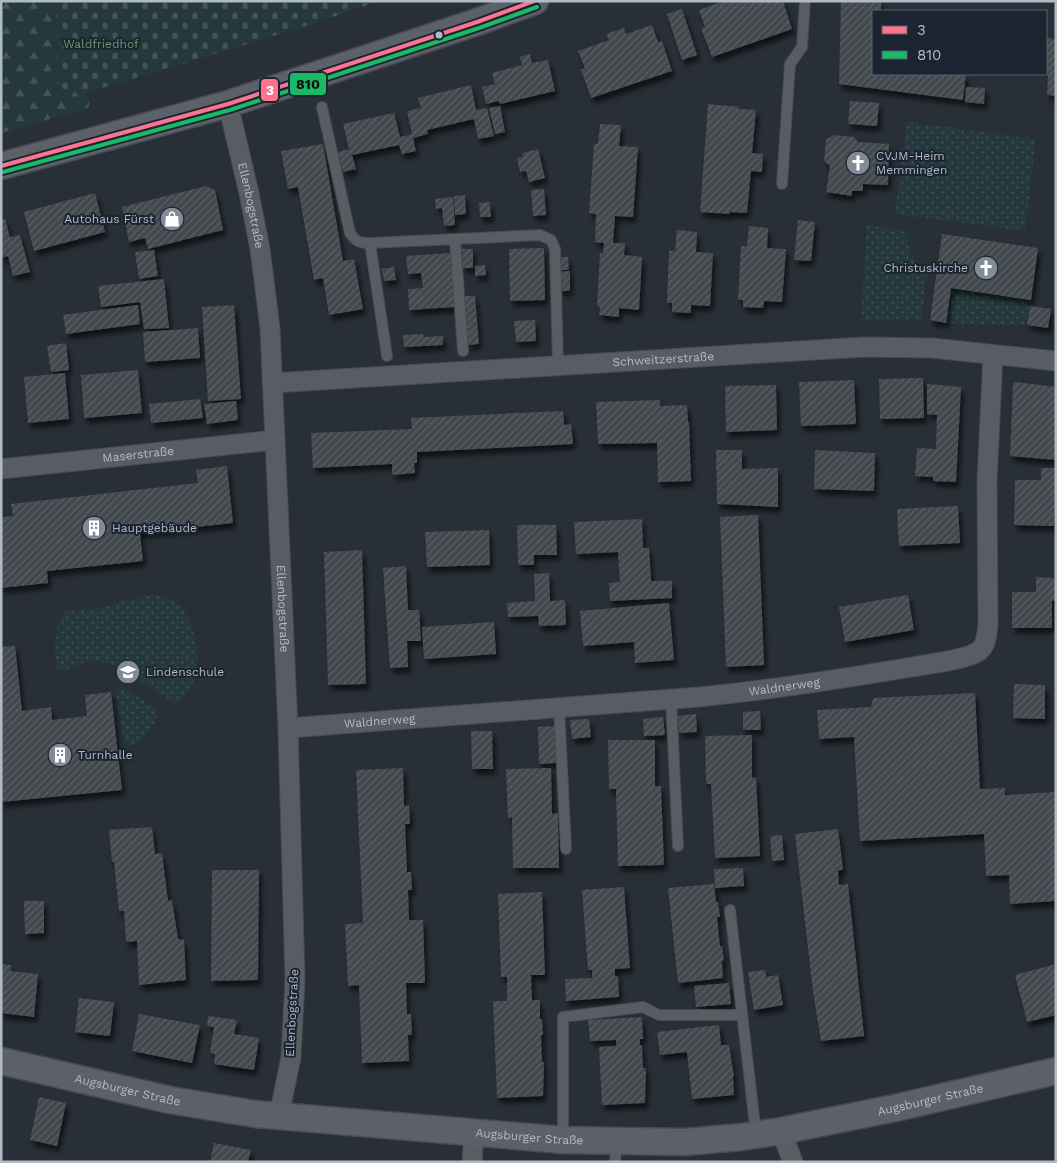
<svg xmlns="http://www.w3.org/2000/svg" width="1057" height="1163" font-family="'Work Sans',sans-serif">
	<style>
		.green { fill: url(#green-dots) }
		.forest { fill: url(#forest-firs) }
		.cemetery { fill: url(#cemetery-stones) }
		.building { fill: url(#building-hatch); filter: url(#shadow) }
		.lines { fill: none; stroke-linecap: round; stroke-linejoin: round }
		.lane-casing { stroke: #464b51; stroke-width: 12 }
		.street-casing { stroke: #464b51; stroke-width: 21 }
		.secondary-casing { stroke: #464b51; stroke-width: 29 }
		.lane { stroke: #585d64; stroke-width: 10 }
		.street { stroke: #585d64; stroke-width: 19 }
		.secondary { stroke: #5c6169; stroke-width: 26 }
		.bus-1-casing { stroke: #1b2531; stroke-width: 8 }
		.bus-2-casing { stroke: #1b2531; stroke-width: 8 }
		.bus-1 { stroke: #fc738d; stroke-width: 4 }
		.bus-2 { stroke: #1ab867; stroke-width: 4 }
		.bus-dot { fill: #b1bbc8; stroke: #1b2531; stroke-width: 2 }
		.labels { text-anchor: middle; stroke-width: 4; stroke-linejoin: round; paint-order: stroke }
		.park-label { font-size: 12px; fill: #679971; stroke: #1b2531 }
		.poi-label { font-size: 12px; fill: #b1bbc8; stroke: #1b2531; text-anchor: start }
		.street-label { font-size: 12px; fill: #b1bbc8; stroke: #1b2531 }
		.line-badge { stroke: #1b2531; stroke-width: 2 }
		.badge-label { font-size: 14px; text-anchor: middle; font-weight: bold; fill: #fff }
		.pale-badge-label { font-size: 14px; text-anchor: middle; font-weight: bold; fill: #111 }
	</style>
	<defs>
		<pattern id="green-dots" width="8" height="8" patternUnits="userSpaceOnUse" patternTransform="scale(1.25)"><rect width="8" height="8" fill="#25393c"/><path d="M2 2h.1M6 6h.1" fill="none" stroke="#425457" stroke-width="1.8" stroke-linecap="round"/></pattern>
		<pattern id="forest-firs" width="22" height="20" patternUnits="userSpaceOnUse" patternTransform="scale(1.25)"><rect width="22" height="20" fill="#25393c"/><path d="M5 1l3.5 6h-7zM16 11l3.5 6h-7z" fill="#425457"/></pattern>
		<pattern id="cemetery-stones" width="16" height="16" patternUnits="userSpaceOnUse" patternTransform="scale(1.25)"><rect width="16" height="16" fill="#25393c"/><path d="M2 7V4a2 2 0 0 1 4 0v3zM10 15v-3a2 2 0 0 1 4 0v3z" fill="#425457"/></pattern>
		<pattern id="building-hatch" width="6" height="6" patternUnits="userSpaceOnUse" patternTransform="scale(1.25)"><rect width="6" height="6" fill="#42484e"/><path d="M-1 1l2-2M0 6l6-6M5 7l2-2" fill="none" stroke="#5b6066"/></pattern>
		<filter id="shadow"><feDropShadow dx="3" dy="5.5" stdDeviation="2.5" flood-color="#0009"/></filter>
	</defs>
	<rect width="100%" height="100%" fill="#282f36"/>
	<path class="green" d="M907 122 1036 139 1025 231 895 214Z
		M867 225 907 231C907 251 912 260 928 270L921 319 861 321Z
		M951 288 1031 300 1025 326 946 323Z
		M153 594C163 597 173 599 181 606 185 610 186 615 189 620 201 647 203 683 177 703L168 700C149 688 115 660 93 661 82 661 74 668 64 672L58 669C52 650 54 628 65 611L104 608 115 603Z
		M120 687 124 688 158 710C159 723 142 739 132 746L124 743 116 692Z"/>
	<path class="forest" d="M1 1H56L59 87 73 97 85 93 90 102 88 108 1 133Z"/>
	<path class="cemetery" d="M56 1H380L297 29 73 97 65 98 60 93 59 87Z"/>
	<path class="building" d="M723 1H783L792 29 712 57 701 28 705 27 699 10Z
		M841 1H881V11H873V74H966L963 100 839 84Z
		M682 9 697 55 682 60 667 14Z
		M652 25 658 42 662 41 672 71 591 98 581 70 585 68 578 51 609 40 606 34 624 28 626 34Z
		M1046 38 1056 39V96L1047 95 1048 75 1046 74Z
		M530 54 532 63 548 60 555 91 500 104 499 101 486 104 482 87 495 84 492 73 522 65 520 57Z
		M471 85 476 110 487 108 494 136 478 139 474 119 427 130 428 134 413 138 416 151 402 154 399 145 352 155 356 169 343 172 338 152 349 149 343 124 394 113 400 137 412 134 407 111 421 108 418 98Z
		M966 87 985 88 984 104 965 102Z
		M850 101 879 103 877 126 848 124Z
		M708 104 739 107 738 109 756 110 752 153 763 154 762 172 751 171 747 213 730 212V214L700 212Z
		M500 106 505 132 495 134 489 108Z
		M600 124 621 125 619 146 638 147 633 217 615 216 613 243H625L624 255 642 257 639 310 619 308V317L599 315 600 307 597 306 600 253 603 254 604 243 595 242 596 214 589 213 594 144H598Z
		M834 135 854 137 858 142 889 144 888 185 863 184V191H852V196L826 192 830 166 824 161 826 140Z
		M323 144 343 261 354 259 363 309 329 315 323 278 314 280 298 187 288 189 281 151Z
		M538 149 545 178 529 182 526 171 520 172 517 158 523 157 522 153Z
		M206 186 215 190 223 230 148 249 145 238 129 242 122 207Z
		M544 189 546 215 533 216 531 190Z
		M95 193 105 232 34 251 24 212Z
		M465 195 466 214 455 215 454 196Z
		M453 197 455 225 444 226 442 208 436 209 435 199Z
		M490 202 491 217H480L479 203Z
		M1 219H5L10 237 20 235 30 272 13 276 8 256 1 258Z
		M798 220 815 222 811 261 794 260Z
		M749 226 768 228 767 248 786 249 782 302 764 301 763 308 743 307V300H738L741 246H747Z
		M677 230 697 232 696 252 713 253 710 306 691 305V313L672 312V303H667L669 251H675Z
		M942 234 1038 248 1031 300 951 288 946 323 930 320Z
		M544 248 545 300 510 301 509 249Z
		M462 249H473V268H463Z
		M154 250 158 276 139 279 135 252Z
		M451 253 455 307 409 310 408 289 423 288 421 273 408 274 406 256Z
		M560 257H568L569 270H560Z
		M485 265 486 275 475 276V266Z
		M394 267 396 280 384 281 382 269Z
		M570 271V291H560L559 272Z
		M164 279 169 328 144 329 140 302 101 307 98 286Z
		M464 296H475L479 344 468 345 463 306 465 305Z
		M138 305 140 324 66 334 63 315Z
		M234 305 241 399 208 401 202 307Z
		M1030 306 1051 309 1048 328 1027 325Z
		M535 320 536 341 516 342 514 321Z
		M198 328 200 358 145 362 143 332Z
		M423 334 424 337 443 336V345L404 347 403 335Z
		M66 343 69 370 51 372 47 346Z
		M138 370 142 413 84 418 81 375Z
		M65 373 69 419 28 423 24 377Z
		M923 378 924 418 880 419 879 379Z
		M854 380 856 424 801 426 799 382Z
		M1015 382 1056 387V460L1010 456 1013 383Z
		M927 384 961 387 956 482 933 481V477L915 476 917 448 936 449 937 415 927 414Z
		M776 385 777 430 726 432 725 386Z
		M200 399 203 418 151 423 149 404Z
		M660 400V406L687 405 688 422H689L691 481 658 482 657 443 598 444 596 402Z
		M236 401 238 420 207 424 204 404Z
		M563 411 564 425 571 424 573 444 417 452V463H414L415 473 392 475V464L313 468 311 433 412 429 411 418Z
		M716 450H742V469L778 468V507L717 504Z
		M815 450 875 453 874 491 814 489Z
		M227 466 233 523 140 533 143 561 47 571 48 583 1 588V517L13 516 11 504 198 483 196 470Z
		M1041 468H1056L1054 526 1014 525 1015 480H1041Z
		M958 506 960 543 899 546 897 509Z
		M758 515 764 665 726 667 720 517Z
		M642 519 643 548H649L651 581H672V598L610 601 609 583 620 582 618 552 576 554 574 522Z
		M517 525H556L557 555H534V565H518Z
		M489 530 490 565 427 567 425 532Z
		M362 550 366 684 328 685 324 552Z
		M406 566 408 610H419L421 641H407L408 667 390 668 383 568Z
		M549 573 550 601 565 600 566 625 539 626 538 616 508 617 507 603 535 601 534 574Z
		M1036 577 1056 578V601H1052V628H1012V592H1036Z
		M908 595 914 630 845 642 839 607Z
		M669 603 674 660 635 663 634 642 583 646 580 611Z
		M494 622 496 654 424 659 422 627Z
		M15 646 22 711 51 707 52 720 87 716 85 695 111 692 122 790 1 802V647Z
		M1014 684 1045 685V719L1013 718Z
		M975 693 980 789 1005 788V797L1006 795 1056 792V901L1010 904 1009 875 986 876 984 834 860 841 854 737 819 739 817 710 871 707 873 698Z
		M760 711 761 730H743V712Z
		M696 714 697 732 679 733 678 716Z
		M663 717 665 735 644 736 643 719Z
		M589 719 591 737 572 739 570 720Z
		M555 726 556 763 539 764 538 727Z
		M471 731H492L493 769H472Z
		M752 735V778L756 777 760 856 715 858 711 784H706L705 736Z
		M608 740H655V786H661L664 865 618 866 616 789H609Z
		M403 768 404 806 409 805 410 824H405L407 872H411L412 890H408L409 920H423L425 983H406L407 1014H411L412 1035H408L409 1061 362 1063 359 985 348 986 345 924 363 923 356 770Z
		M551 768 552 814 558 813 559 868H513L512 817 508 818 506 769Z
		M152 827 155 854 162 853 168 901 172 900 178 939 184 940 186 980 139 985 137 941 126 942 124 911H119L114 861 112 862 109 830Z
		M838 829 843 869 838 871 839 885 848 884 864 1036 821 1041 813 992 795 834Z
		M782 835 784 860 772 861 770 836Z
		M743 868 744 886 715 888 714 869Z
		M212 870H259L258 980 211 981Z
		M714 884 716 902H718L720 917H717L720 946H722L724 961H722L723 978 678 983 668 888Z
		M624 887 630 968 615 969V976H618L619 997 566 1001 565 979 592 978V970H588L582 890Z
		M542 892 545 975H531L532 1000H540V1019H542L543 1035H541L542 1062H544L543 1096 497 1098 493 1001H507V977H501L498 894Z
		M24 901H44V933L25 934Z
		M1 964 11 965V971L38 974 34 1017 1 1013Z
		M1056 964V1015L1027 1022 1015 975Z
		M765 970 766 977 778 975 783 1005 754 1010 748 972Z
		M729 983 731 1004 696 1007 694 986Z
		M79 998 114 1002 110 1036 75 1032Z
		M139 1014 200 1025 192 1063 132 1051Z
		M208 1016 237 1020 234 1034 259 1038 254 1070 214 1064 215 1054 210 1053 214 1027 207 1026Z
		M642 1017 643 1039H640V1045H642L643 1068H646L645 1103 602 1105 599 1047 616 1046V1040L590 1041 588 1020Z
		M719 1025 721 1045H729L734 1076H733L734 1095 692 1099 687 1052 660 1055 657 1032Z
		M39 1097 66 1103 57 1146 30 1140Z
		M214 1143 251 1150 248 1162H210Z"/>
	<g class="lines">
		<g class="lane-casing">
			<path id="lane" d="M322 107 350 233C356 242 360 243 370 243L540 235 551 240 555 249 558 365
				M782 184 790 64 802 47 805 1
				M455 239 463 351
				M370 243 387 356
				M671 699 678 846
				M559 707 566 849
				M730 910 756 1134
				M563 1139V1017L643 1007 659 1015H742
				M615 1162 617 1142"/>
		</g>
		<g class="street-casing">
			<g id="street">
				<path id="s1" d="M228 104 249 193 260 249 270 328 275 440 288 728 295 979 291 1057 279 1116"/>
				<path id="s2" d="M272 383 864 347 932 348 1056 361"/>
				<path id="s3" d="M1 469 275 440"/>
				<path id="s4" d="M288 728 699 697C770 690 841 679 912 667 928 664 966 660 979 651 987 645 987 633 988 623L987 481 993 355"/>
				<path d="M781 1131 793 1162"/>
				<path d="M472 1162 474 1133"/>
			</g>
		</g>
		<g class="secondary-casing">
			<g id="secondary">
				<path d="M1 166 228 104 477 22 535 1"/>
				<path id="s5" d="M1 1061 170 1100 255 1114 563 1140 685 1142 741 1137 781 1131 895 1108 1056 1071"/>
			</g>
		</g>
		<use href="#lane" class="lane"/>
		<use href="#street" class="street"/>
		<use href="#secondary" class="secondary"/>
		<g class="bus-1-casing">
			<path id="bus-1" d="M1 166 228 104 477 22 534 1"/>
		</g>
		<g class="bus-2-casing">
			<path id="bus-2" d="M3 172 230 110 479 28 537 7"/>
		</g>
		<use href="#bus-1" class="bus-1"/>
		<use href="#bus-2" class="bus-2"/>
	</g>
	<defs>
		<g id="church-disc" transform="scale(1.25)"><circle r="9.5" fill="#818a95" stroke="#1b2531"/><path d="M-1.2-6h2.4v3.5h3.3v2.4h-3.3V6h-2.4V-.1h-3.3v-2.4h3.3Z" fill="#fff"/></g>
		<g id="shop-disc" transform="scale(1.25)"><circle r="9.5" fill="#818a95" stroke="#1b2531"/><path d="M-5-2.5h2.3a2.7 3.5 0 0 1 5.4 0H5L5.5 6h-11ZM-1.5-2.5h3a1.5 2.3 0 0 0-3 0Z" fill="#fff"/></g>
		<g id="building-disc" transform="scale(1.25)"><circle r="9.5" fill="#818a95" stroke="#1b2531"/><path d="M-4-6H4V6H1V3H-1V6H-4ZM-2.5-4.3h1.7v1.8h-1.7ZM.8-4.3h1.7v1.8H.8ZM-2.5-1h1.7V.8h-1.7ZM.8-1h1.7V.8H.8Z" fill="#fff"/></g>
		<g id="school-disc" transform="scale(1.25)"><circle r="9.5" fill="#818a95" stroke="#1b2531"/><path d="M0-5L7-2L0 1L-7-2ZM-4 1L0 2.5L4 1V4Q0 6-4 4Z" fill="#fff"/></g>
	</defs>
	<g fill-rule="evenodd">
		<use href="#church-disc" x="858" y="163"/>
		<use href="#shop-disc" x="172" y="219"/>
		<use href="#church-disc" x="986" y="268"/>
		<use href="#building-disc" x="94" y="528"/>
		<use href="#school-disc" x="128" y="672"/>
		<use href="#building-disc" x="60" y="755"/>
	</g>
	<circle class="bus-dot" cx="439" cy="35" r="4.5"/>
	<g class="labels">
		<g class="park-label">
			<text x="101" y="48">Waldfriedhof</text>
		</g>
		<g class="poi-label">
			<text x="876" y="160">CVJM-Heim<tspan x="876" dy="14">Memmingen</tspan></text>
			<text x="154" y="223" text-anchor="end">Autohaus Fürst</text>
			<text x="968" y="272" text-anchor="end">Christuskirche</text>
			<text x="112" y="532">Hauptgebäude</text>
			<text x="146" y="676">Lindenschule</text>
			<text x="78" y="759">Turnhalle</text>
		</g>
		<g class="street-label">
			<text dy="4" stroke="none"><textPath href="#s1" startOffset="104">Ellenbogstraße</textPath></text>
			<text dy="4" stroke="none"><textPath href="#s2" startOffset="392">Schweitzerstraße</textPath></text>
			<text dy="4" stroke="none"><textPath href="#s3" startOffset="138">Maserstraße</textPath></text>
			<text dy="4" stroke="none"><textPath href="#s1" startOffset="509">Ellenbogstraße</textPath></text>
			<text dy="4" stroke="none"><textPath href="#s4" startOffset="498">Waldnerweg</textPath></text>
			<text dy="4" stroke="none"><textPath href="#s4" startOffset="92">Waldnerweg</textPath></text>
			<text transform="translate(292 1013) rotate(-87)" y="4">Ellenbogstraße</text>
			<text dy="4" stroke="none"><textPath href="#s5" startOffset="130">Augsburger Straße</textPath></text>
			<text dy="4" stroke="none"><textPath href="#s5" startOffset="940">Augsburger Straße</textPath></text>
			<text dy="4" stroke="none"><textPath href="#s5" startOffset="535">Augsburger Straße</textPath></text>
		</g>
	</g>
	<g class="line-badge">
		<rect x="289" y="72" width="38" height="24" rx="5" fill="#1ab867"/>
		<rect x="260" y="78" width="19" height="24" rx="5" fill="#fc738d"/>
	</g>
	<g class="badge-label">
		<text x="270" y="95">3</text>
	</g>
	<g class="pale-badge-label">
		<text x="308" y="89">810</text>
	</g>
	<rect width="1057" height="1163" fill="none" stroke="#b1bbc8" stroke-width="5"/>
	<rect x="872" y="10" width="175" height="65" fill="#1b2531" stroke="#57616d"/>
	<rect x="882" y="26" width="25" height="8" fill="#fc738d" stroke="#57616d"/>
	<text x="917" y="35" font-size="15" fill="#b1bbc8">3</text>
	<rect x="882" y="51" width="25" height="8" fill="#1ab867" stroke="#57616d"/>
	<text x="917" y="60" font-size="15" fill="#b1bbc8">810</text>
</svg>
